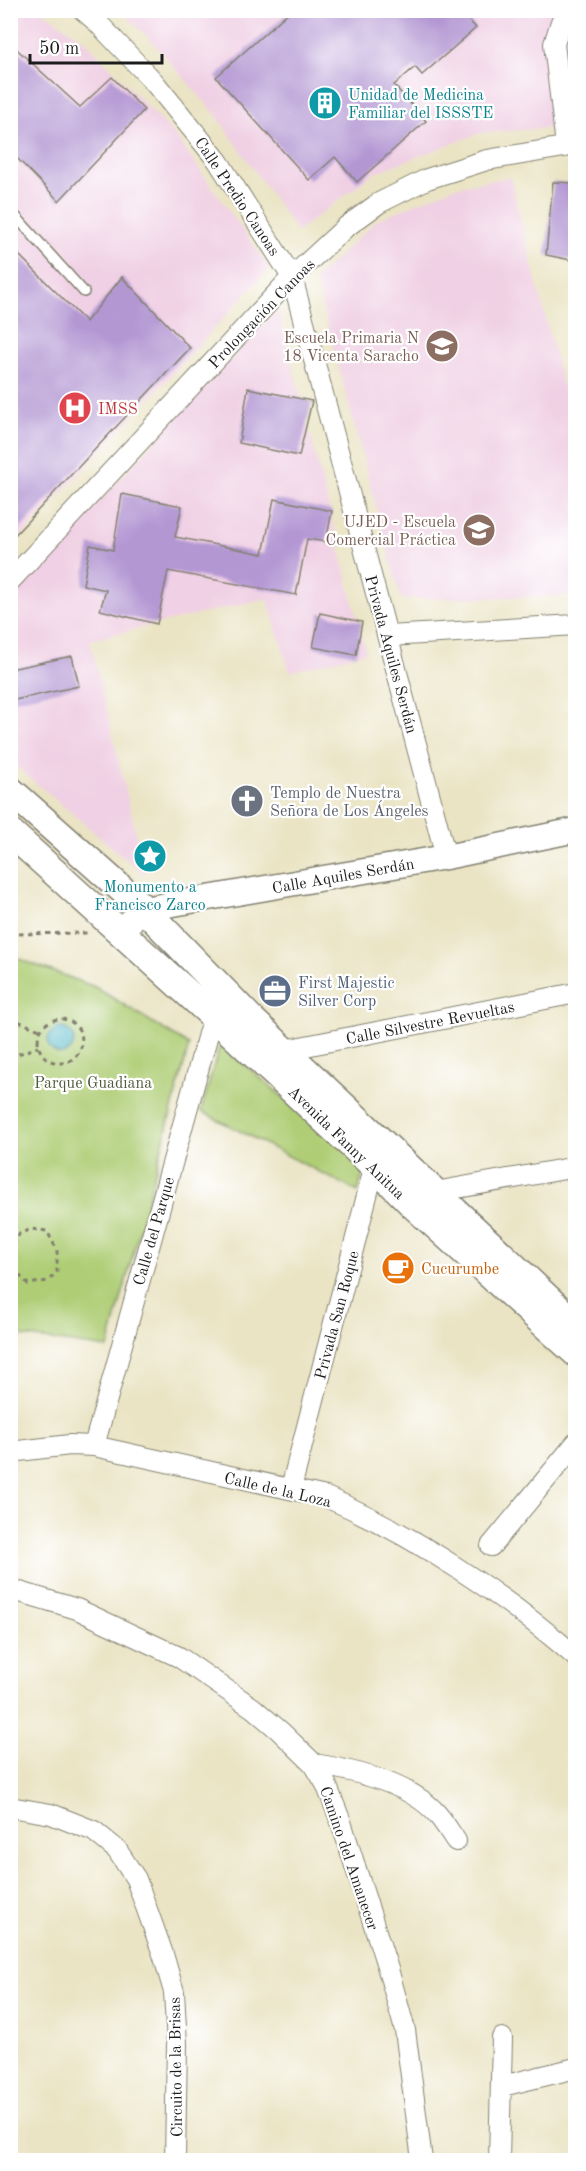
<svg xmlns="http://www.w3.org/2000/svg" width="586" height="2171" font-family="'Old Standard TT',serif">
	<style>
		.built { fill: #f0d0e4 }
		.green { fill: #aecd74; stroke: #657448; stroke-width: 1.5 }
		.water { fill: #48b4c5; stroke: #326870; stroke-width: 1.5 }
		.building { fill: #b397d3 }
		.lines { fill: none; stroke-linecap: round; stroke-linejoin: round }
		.service-casing { stroke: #838070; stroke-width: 12 }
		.minor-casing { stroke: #838070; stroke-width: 22 }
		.tertiary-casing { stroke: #838070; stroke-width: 27 }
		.secondary-casing { stroke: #838070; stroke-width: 30 }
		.path { stroke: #838070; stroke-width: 3; stroke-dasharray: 4.5 4.5; stroke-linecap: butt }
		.service { stroke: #fff; stroke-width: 9 }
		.minor { stroke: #fff; stroke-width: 20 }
		.tertiary { stroke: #fff; stroke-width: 24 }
		.secondary { stroke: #fff; stroke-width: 27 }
		.labels { text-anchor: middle; stroke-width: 4.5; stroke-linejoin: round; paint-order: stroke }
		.culture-label { font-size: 16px; fill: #0d838f; stroke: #fff; text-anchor: start }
		.street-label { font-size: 16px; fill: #1c1c1c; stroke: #fff }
		.education-label { font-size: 16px; fill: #785e54; stroke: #fff; text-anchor: end }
		.health-label { font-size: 16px; fill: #be3a42; stroke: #fff; text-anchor: start }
		.worship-label { font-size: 16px; fill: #5b616d; stroke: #fff; text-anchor: start }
		.service-label { font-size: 16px; fill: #4e5e75; stroke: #fff; text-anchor: start }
		.park-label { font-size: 16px; fill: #4f5a3b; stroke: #fff }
		.food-label { font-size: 16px; fill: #c56008; stroke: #fff; text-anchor: start }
	</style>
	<rect width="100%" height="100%" fill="#fff"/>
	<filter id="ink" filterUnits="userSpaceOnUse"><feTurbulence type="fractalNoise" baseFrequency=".0167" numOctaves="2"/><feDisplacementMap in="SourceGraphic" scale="12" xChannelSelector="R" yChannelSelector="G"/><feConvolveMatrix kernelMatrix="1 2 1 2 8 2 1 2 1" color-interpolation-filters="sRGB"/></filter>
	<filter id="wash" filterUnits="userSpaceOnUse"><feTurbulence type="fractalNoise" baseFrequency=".008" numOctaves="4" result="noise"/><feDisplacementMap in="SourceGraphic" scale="24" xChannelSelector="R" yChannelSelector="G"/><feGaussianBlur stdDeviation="1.35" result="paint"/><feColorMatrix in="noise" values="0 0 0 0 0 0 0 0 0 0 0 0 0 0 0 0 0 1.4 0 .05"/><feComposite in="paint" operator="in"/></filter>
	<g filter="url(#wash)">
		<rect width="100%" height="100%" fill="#eae4c4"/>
		<path class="built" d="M11 11H42L84 40 174 134 270 268 11 548Z
			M120 11H575V126L480 133 374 173 297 232 217 116 147 36Z
			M510 177 569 412 575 411V596L401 599 315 279 377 220 455 187Z
			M278 309 366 652 290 672 267 598 90 640 146 876 11 762 10 597Z"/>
		<path class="green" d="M11 956 95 987 189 1045 108 1348 14 1335 11 1354Z
			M220 1044 365 1166 358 1192 201 1111Z"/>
		<path class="water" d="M48 1041a13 13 0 1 1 26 0a13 13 0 1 1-26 0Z"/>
		<g id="blocks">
			<path class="building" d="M291 10H460L476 28 422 75 415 67 394 85 426 121 357 182 335 157 309 180 216 77Z
				M10 43 80 107 112 77 144 110 59 201 10 151Z
				M553 182 576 183V261L546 255Z
				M10 246 86 322 122 277 190 348 10 540Z
				M248 388 312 401 299 456 239 443Z
				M122 494 182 506 175 537 263 554 274 499 332 511 326 542 307 539 296 595 168 571 157 624 100 610 106 590 83 585 90 545 113 550Z
				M320 613 362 622 356 655 313 647Z
				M72 656 79 686 10 701V669Z"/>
		</g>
	</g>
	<g filter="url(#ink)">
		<use href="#blocks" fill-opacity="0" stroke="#838070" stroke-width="1.5"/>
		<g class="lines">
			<g class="service-casing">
				<path id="service" d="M10 210 84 292"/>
			</g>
			<g class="minor-casing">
				<path id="minor" d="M83 10 98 23 154 82 218 161 292 277 446 857
					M566 146 554 44 561 22 575 10
					M10 581 292 277 346 227 379 203 427 179 487 160 576 145
					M388 636 576 625
					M285 1050 576 993
					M435 1192 576 1167
					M94 1446 213 1016
					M10 1452 70 1445 94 1446 326 1497C412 1534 505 1595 576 1657
					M291 1488 377 1157
					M491 1546 576 1443
					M10 1589 77 1609 179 1657 253 1708 280 1731 314 1764 326 1784 341 1822 388 1969 405 2030 422 2160
					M314 1764C352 1770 410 1783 437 1814 444 1822 450 1832 456 1841
					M10 1807 51 1814 94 1831 117 1850 136 1879 163 1954 174 1992 177 2044 175 2160
					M502 2086 576 2068
					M499 2160 502 2038"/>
			</g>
			<g class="tertiary-casing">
				<path id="tertiary" d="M119 932 144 909 446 857 576 830"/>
			</g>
			<g class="secondary-casing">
				<path id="secondary" d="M10 790 144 909 250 1018 576 1325
					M10 832 213 1016 374 1166 413 1205 576 1353"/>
			</g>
			<path class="path" d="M10 934 87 933
				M10 1018 40 1030
				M38 1041a22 22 0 1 1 44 0a22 22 0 1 1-44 0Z
				M10 1057 38 1047
				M10 1250 16 1272 28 1284 48 1281 57 1272V1250L47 1231 31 1229 19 1234 11 1252
				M10 1276 16 1272"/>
			<use href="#service" class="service"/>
			<use href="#minor" class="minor"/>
			<use href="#tertiary" class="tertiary"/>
			<use href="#secondary" class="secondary"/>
		</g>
	</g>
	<defs>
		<g id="building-disc" transform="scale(1.725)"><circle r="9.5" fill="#0f9aa8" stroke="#fff"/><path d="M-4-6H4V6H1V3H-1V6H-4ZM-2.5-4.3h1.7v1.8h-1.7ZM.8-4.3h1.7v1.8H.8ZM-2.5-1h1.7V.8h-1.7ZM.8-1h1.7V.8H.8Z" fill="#fff"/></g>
		<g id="school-disc" transform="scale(1.725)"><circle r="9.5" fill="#8d6e63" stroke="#fff"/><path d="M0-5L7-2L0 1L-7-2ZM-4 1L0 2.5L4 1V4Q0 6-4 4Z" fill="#fff"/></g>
		<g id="hospital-disc" transform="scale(1.725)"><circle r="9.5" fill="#e0444e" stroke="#fff"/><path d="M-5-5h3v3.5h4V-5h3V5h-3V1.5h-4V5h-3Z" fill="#fff"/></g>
		<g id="university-disc" transform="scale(1.725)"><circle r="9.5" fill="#8d6e63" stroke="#fff"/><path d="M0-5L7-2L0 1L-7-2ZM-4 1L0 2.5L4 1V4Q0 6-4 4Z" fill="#fff"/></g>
		<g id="church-disc" transform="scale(1.725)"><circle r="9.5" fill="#6b7280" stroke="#fff"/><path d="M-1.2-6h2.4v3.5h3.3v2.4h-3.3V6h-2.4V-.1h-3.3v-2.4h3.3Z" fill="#fff"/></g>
		<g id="sight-disc" transform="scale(1.725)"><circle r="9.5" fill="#0f9aa8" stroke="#fff"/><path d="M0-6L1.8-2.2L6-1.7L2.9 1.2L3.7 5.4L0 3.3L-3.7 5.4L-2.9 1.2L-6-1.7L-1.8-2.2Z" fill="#fff"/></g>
		<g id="office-disc" transform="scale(1.725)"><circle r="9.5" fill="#5c6f8a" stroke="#fff"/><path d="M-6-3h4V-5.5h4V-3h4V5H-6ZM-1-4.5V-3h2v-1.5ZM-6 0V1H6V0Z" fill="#fff"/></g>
		<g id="cafe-disc" transform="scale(1.725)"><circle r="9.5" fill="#e8710a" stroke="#fff"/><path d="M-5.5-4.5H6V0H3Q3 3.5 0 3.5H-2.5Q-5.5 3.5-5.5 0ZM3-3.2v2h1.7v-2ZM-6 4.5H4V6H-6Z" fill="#fff"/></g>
	</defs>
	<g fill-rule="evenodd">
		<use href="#building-disc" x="325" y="103"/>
		<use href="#school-disc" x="442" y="346"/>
		<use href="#hospital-disc" x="75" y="408"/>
		<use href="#university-disc" x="479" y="530"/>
		<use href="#church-disc" x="247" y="801"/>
		<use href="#sight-disc" x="150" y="856"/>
		<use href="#office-disc" x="275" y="991"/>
		<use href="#cafe-disc" x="398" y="1268"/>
	</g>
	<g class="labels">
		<g class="culture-label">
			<text x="348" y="100">Unidad de Medicina<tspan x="348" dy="18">Familiar del ISSSTE</tspan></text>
			<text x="150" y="892" text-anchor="middle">Monumento a<tspan x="150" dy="18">Francisco Zarco</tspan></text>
		</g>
		<g class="street-label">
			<text transform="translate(238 196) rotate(56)" y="6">Calle Predio Canoas</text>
			<text transform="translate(261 313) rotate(-46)" y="6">Prolongación Canoas</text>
			<text transform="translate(392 654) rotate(75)" y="6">Privada Aquiles Serdán</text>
			<text transform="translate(343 875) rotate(-10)" y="6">Calle Aquiles Serdán</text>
			<text transform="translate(430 1022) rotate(-11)" y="6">Calle Silvestre Revueltas</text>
			<text transform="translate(347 1142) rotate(44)" y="6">Avenida Fanny Anitua</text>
			<text transform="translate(153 1231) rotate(-74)" y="6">Calle del Parque</text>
			<text transform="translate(336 1315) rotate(-75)" y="6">Privada San Roque</text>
			<text transform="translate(278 1489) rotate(13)" y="6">Calle de la Loza</text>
			<text transform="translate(350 1858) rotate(71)" y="6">Camino del Amanecer</text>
			<text transform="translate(175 2067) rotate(-91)" y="6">Circuito de la Brisas</text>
		</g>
		<g class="education-label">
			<text x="419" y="343">Escuela Primaria N<tspan x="419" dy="18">18 Vicenta Saracho</tspan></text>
			<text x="456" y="527">UJED - Escuela<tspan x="456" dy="18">Comercial Práctica</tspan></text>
		</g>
		<g class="health-label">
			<text x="98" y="414">IMSS</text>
		</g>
		<g class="worship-label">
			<text x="270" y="798">Templo de Nuestra<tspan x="270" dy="18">Señora de Los Ángeles</tspan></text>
		</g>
		<g class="service-label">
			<text x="298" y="988">First Majestic<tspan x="298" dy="18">Silver Corp</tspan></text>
		</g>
		<g class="park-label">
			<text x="93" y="1088">Parque Guadiana</text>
		</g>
		<g class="food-label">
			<text x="421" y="1274">Cucurumbe</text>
		</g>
	</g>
	<rect width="586" height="2171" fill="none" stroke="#fff" stroke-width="36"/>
	<path d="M30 54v9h132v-9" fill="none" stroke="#1c1c1c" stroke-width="3"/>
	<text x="39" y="54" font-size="18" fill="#1c1c1c" stroke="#ffffff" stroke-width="4.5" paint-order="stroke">50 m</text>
</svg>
